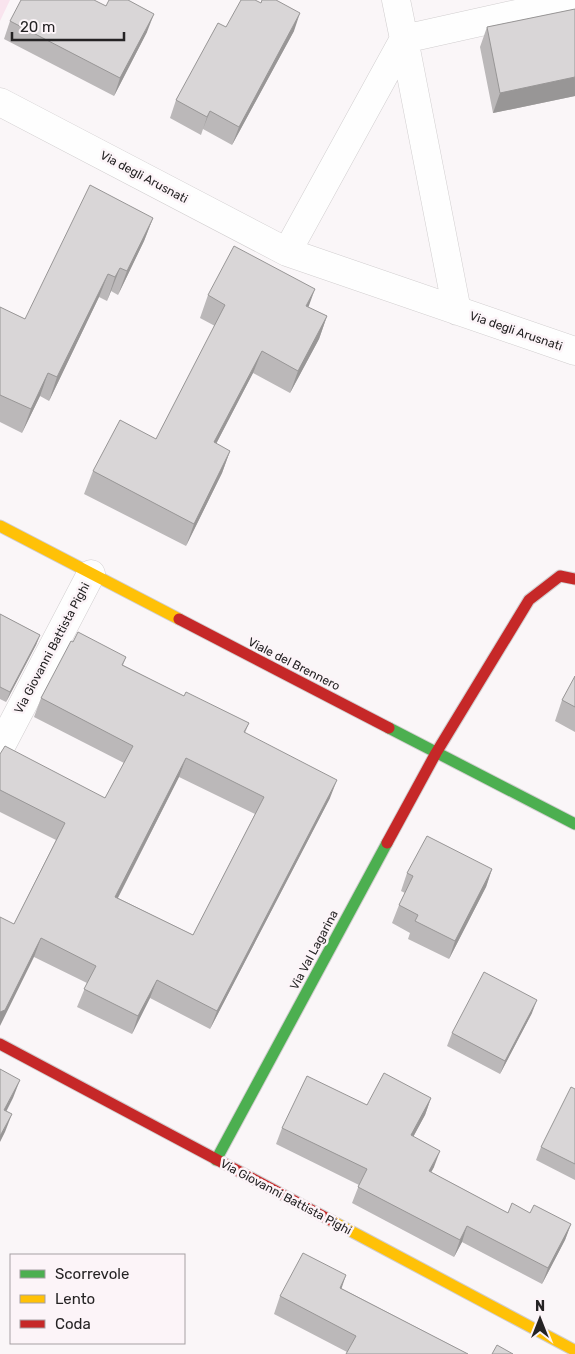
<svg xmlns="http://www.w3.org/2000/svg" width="575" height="1354" font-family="Rubik,sans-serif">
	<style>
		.green { fill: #f9e4ee }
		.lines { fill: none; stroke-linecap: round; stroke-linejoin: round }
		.street-casing { stroke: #d1cecf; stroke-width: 29 }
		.fast-casing { stroke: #d1cecf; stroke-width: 13 }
		.slow-casing { stroke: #d1cecf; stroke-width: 13 }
		.jam-casing { stroke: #d1cecf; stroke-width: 13 }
		.street { stroke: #fefefe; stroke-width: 28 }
		.fast { stroke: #4caf50; stroke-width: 11 }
		.slow { stroke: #ffc107; stroke-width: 11 }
		.jam { stroke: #c62828; stroke-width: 11 }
		.wall { fill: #bbb8b9; fill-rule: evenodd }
		.shaded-wall { fill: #989696 }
		.building { fill: #d9d6d7; stroke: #989696; fill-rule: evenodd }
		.labels { text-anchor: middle; stroke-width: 5; stroke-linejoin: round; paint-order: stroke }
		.street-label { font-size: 12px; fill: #252324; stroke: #fcf4f8 }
	</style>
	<rect width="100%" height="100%" fill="#faf6f8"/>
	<path class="green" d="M0 0H10L0 21Z"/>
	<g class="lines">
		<g class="street-casing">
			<path id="street" d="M0 102 287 252 575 351
				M287 252 404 39 396 0
				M457 311 404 39 575 1
				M0 748 91 574"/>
		</g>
		<g class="fast-casing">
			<path id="fast" d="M389 728 575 824
				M216 1160 387 843"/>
		</g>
		<g class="slow-casing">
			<path id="slow" d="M0 526 179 619
				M332 1221 572 1349"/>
		</g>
		<g class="jam-casing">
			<path id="jam" d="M179 619 389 728
				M387 843 436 753 529 600 560 576 575 579
				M0 1044 332 1221"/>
		</g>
		<use href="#street" class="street"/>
		<use href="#fast" class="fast"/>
		<use href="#slow" class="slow"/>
		<use href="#jam" class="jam"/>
	</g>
	<path class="wall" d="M106 6 147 32 114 96 4 39 10 21Z
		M575 9V96L493 113 480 47 487 27Z
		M226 27 294 31 232 145 203 129 201 135 170 118 176 100Z
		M153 218 144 241 118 295 111 291 107 301 99 297 49 401 40 396 22 433 0 422V307L25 319Z
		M208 295 308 307 327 316 319 339 290 393 253 373 216 444 230 451 222 473 186 546 84 494 93 471 156 439 215 326 200 318Z
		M0 614 40 635 36 645 6 702 0 699Z
		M73 642 126 657 123 665 184 696 249 723 245 733 330 798 210 1029 150 998 132 1034 77 1007 87 983 34 957 14 924 56 840 0 812V754L105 798 124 763 34 717 41 698ZM179 777 255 814 193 935 118 898Z
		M575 676V732L555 721 562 700Z
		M492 869 486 887 449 959 408 939 410 933 392 923 399 905 405 893 401 891 407 873Z
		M532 1013 500 1074 447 1046 452 1033Z
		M575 1089V1180L536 1160 541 1147Z
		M431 1098 425 1115 413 1137 434 1167 431 1172 508 1213H530L571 1224 565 1240 542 1284 462 1242 454 1257 352 1203 359 1185 276 1144 282 1128 367 1105Z
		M341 1288 468 1354 347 1352 274 1314 280 1296Z"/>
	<path class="shaded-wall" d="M300 13 294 31 232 145 239 127Z
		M154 14 147 32 114 96 120 78Z
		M575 77V96L493 113 500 93Z
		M210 111 203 129 201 135 207 117Z
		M153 218 144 241 118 295 127 271Z
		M120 268 111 291 107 301 115 277Z
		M108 274 99 297 49 401 57 377Z
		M315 289 307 311 306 306Z
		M327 316 319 339 290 393 298 371Z
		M262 351 253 373 205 465 214 442Z
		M48 373 40 396 22 433 31 409Z
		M230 451 222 473 186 546 194 524Z
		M40 635 36 645 6 702 10 692Z
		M186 758 179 777 109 915 115 897Z
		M337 780 330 798 210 1029 217 1011Z
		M492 869 486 887 449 959 455 941Z
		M41 938 34 957 0 1026V1012Z
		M157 980 150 998 132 1034 138 1016Z
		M537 1000 532 1013 500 1074 505 1061Z
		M20 1080 13 1098 0 1124 4 1110Z
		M431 1098 425 1115 405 1152 411 1135Z
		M12 1114 5 1132 0 1142V1136Z
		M440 1151 434 1167 423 1187 429 1171Z
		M571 1224 565 1240 542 1284 548 1268Z
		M467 1226 462 1242 454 1257 460 1240Z
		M346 1275 340 1293V1288Z"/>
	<path class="building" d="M21 0H94L106 6 109 0H128L154 14 120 78 10 21Z
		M241 0H255L261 3 262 0H276L300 13 239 127 210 111 207 117 176 100 218 23 226 27Z
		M575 9V77L500 93 487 27Z
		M90 185 153 218 127 271 120 268 115 277 108 274 57 377 48 373 31 409 0 395V307L25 319Z
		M234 246 315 289 306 306 327 316 298 371 262 351 214 442 230 451 194 524 93 471 120 420 156 439 225 305 208 295Z
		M0 614 40 635 10 692 0 687Z
		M78 632 126 657 122 665 184 696 186 692 249 723 244 732 337 780 217 1011 157 980 138 1016 84 989 96 966 41 938 5 1010 0 1012V917L14 924 65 823 0 790V754L5 746 105 798 133 746 41 698 71 641 73 642ZM186 758 264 797 193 935 115 897Z
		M575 676V707L562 700Z
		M427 836 492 869 455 941 415 921 418 915 399 905 413 876 407 873Z
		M484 972 537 1000 505 1061 452 1033Z
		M0 1069 20 1080 4 1110 12 1114 0 1136Z
		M384 1073 431 1098 411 1135 440 1151 429 1171 508 1213 512 1203 530 1213 534 1205 571 1224 548 1268 467 1226 460 1240 358 1187 367 1169 282 1128 307 1076 367 1105Z
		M571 1087 575 1089V1164L541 1147Z
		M303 1253 346 1275 340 1288 468 1354H346L356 1336 280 1296Z
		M497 1345 513 1354H492Z"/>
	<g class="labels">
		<g class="street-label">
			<text transform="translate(144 177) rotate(28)" y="4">Via degli Arusnati</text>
			<text transform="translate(516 331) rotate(19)" y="4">Via degli Arusnati</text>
			<text transform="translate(52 648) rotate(-62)" y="4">Via Giovanni Battista Pighi</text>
			<text transform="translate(294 664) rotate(27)" y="4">Viale del Brennero</text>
			<text transform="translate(314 950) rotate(-62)" y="4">Via Val Lagarina</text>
			<text transform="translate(286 1197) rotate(28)" y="4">Via Giovanni Battista Pighi</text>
		</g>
	</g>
	<rect x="10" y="1254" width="175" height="90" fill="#fcf4f8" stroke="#a6a0a3"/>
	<rect x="20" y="1270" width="25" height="8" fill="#4caf50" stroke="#a6a0a3"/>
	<text x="55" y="1279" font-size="15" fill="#252324">Scorrevole</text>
	<rect x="20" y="1295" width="25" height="8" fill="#ffc107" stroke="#a6a0a3"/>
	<text x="55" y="1304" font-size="15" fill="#252324">Lento</text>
	<rect x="20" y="1320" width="25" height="8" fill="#c62828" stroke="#a6a0a3"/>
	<text x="55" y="1329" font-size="15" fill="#252324">Coda</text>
	<g transform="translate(540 1319)" stroke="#fcf4f8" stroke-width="4" paint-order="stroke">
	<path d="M0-4L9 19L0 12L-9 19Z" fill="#252324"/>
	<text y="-8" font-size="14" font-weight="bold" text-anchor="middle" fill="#252324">N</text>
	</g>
	<path d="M12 32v8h112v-8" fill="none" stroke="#252324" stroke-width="2.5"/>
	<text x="20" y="32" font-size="15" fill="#252324" stroke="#fcf4f8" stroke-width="4" paint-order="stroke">20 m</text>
</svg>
